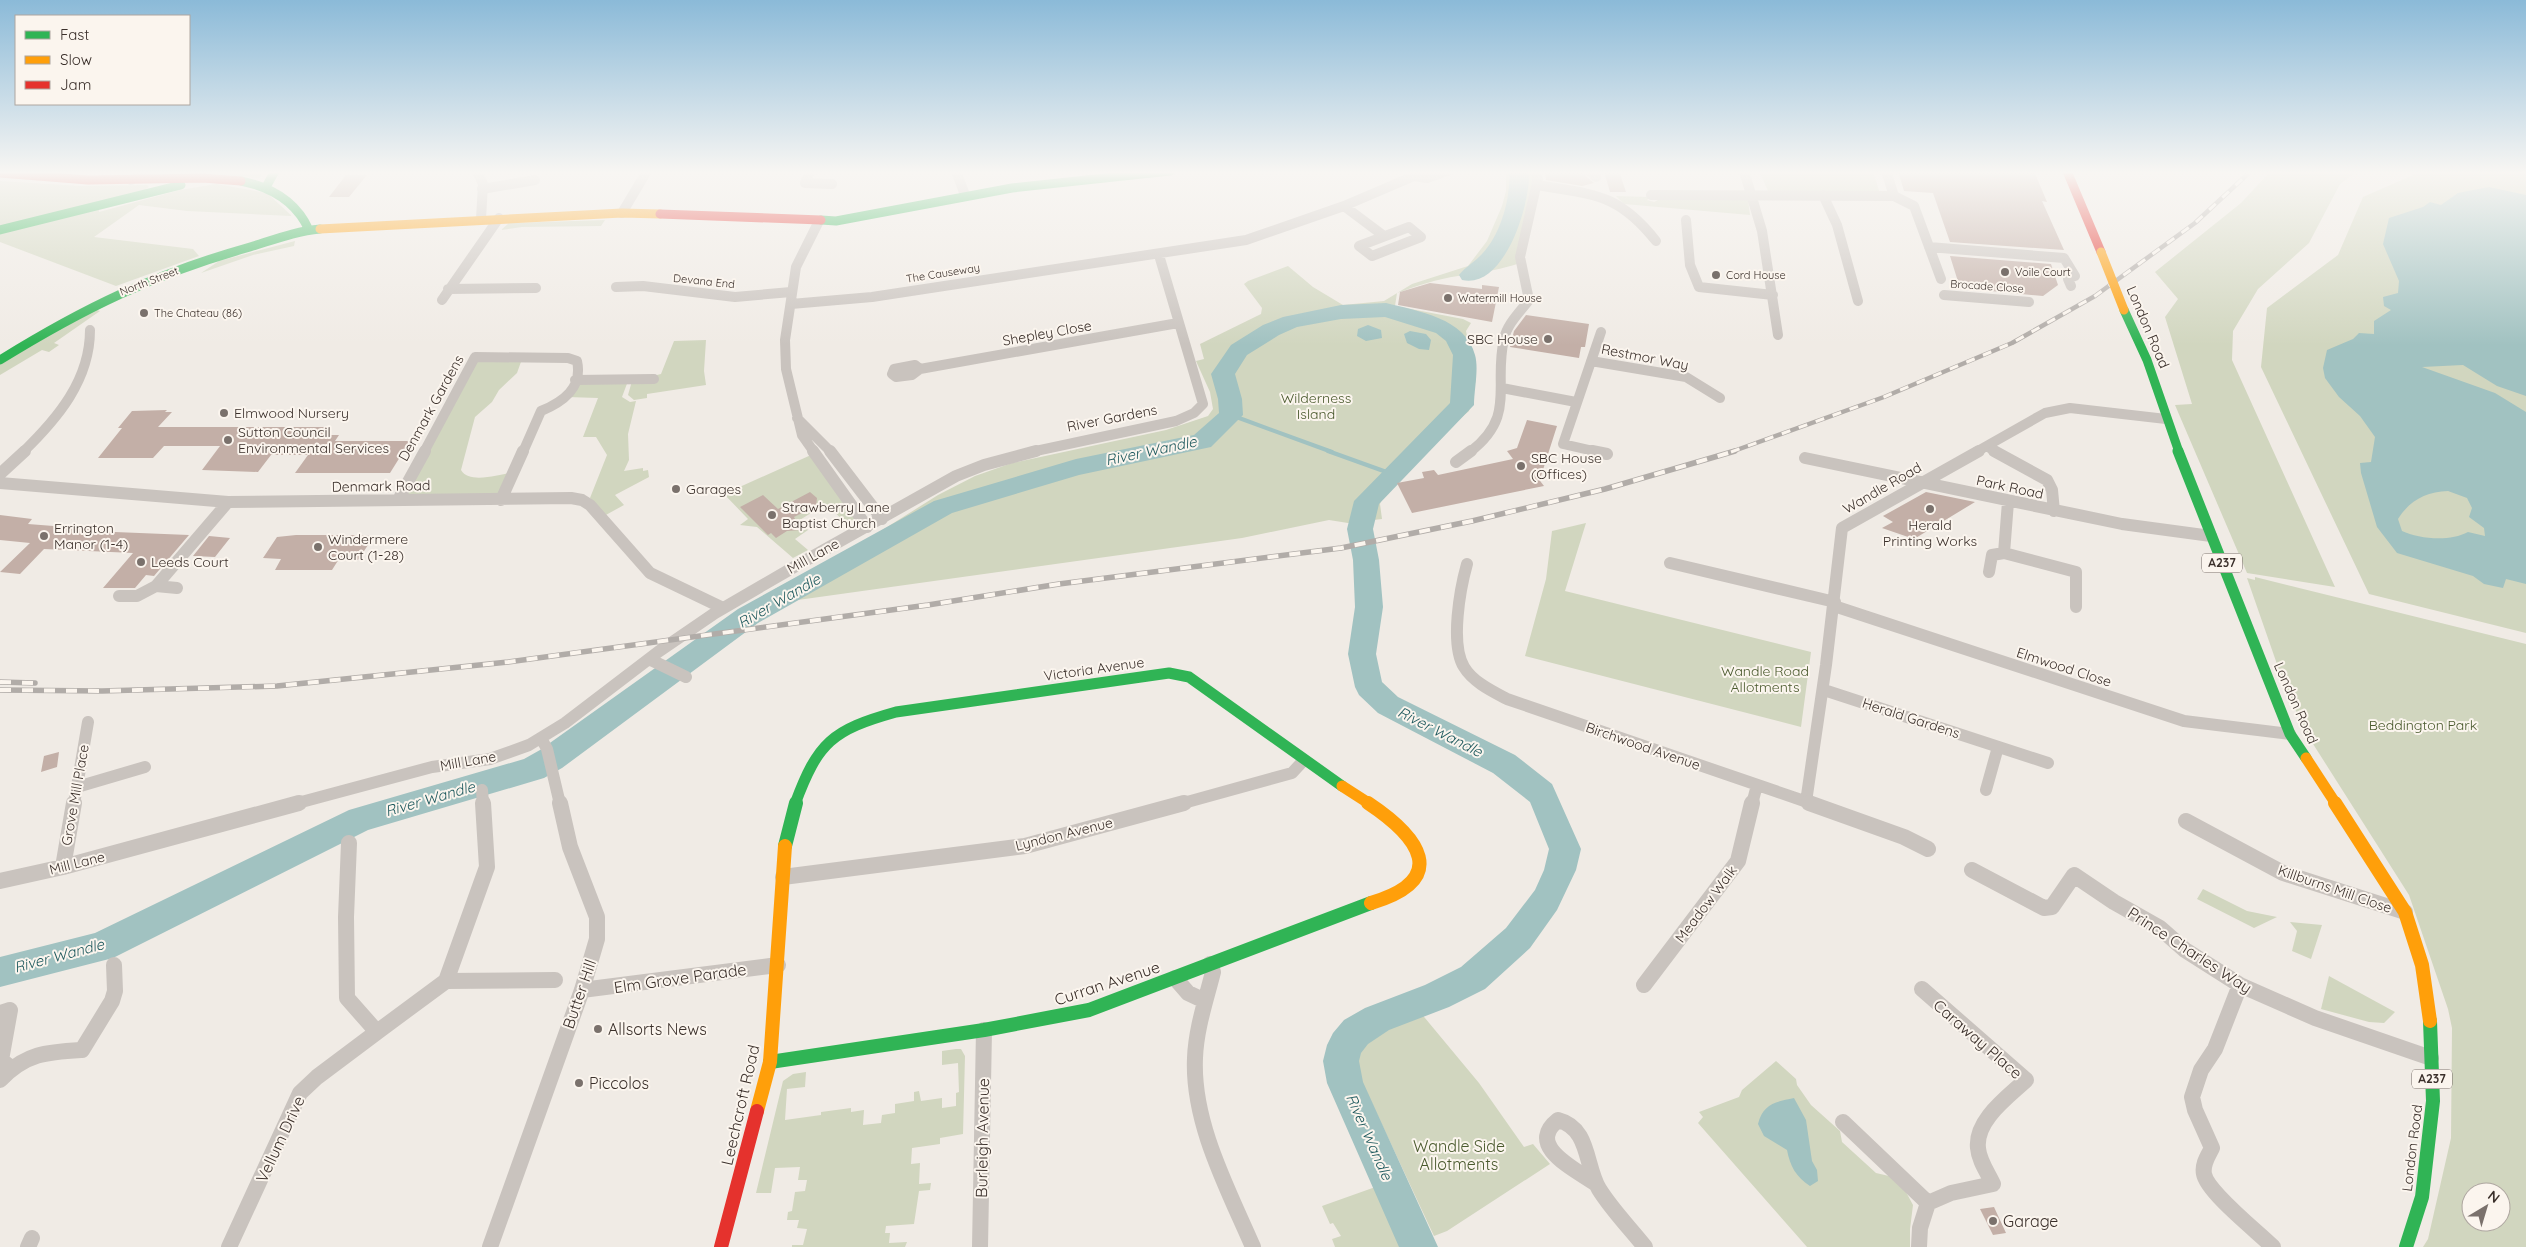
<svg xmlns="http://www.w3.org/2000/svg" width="2526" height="1247" font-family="Quicksand,sans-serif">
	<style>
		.green { fill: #d1d6bf; fill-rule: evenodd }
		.water { fill: #a1c2c1; fill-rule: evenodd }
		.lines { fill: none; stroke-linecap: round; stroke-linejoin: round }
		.stream-far1 { stroke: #a1c2c1; stroke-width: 4 }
		.stream { stroke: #a1c2c1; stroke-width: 4.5 }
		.river { fill: #a1c2c1; fill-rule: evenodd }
		.building { fill: #c3afa7 }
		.street-far2 { stroke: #c9c3be; stroke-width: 10 }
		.street-far1 { stroke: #c9c3be; stroke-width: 12 }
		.street { stroke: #c9c3be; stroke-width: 16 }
		.fast-far2 { stroke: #30b455; stroke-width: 9 }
		.fast-far1 { stroke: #30b455; stroke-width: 11 }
		.fast { stroke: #30b455; stroke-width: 14 }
		.slow-far2 { stroke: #ff9f0a; stroke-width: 9 }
		.slow-far1 { stroke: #ff9f0a; stroke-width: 11 }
		.slow { stroke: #ff9f0a; stroke-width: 14 }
		.jam-far1 { stroke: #e5322d; stroke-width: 9 }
		.jam { stroke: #e5322d; stroke-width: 14 }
		.rail-far1-casing { stroke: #b1aca8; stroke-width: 4.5 }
		.rail-casing { stroke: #b1aca8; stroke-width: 5.5 }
		.rail-far1 { stroke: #fbf5ee; stroke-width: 3; stroke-dasharray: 9; stroke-linecap: butt }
		.rail { stroke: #fbf5ee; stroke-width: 4; stroke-dasharray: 11; stroke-linecap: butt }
		.slow-bridge { stroke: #ff9f0a; stroke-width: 9 }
		.poi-dot { fill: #7a716c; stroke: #fbf5ee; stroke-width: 2 }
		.labels { text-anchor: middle; stroke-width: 4; stroke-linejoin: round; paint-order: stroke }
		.far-poi-label { font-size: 11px; fill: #3b302b; stroke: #fbf5ee; text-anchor: start }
		.far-street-label { font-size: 11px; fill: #3b302b; stroke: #fbf5ee }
		.shield { fill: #fbf5ee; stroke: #756b66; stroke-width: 1 }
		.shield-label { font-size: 12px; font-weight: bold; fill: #3b302b }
		.street-label { font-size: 14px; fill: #3b302b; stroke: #fbf5ee }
		.poi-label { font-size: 14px; fill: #3b302b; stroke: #fbf5ee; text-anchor: start }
		.park-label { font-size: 14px; fill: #4a5a2e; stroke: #fbf5ee }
		.water-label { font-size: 15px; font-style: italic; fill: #1f5a5e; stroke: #fbf5ee }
		.near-street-label { font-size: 16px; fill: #3b302b; stroke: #fbf5ee }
		.near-poi-label { font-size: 16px; fill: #3b302b; stroke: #fbf5ee; text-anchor: start }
		.near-park-label { font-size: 16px; fill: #4a5a2e; stroke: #fbf5ee }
	</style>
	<rect width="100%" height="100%" fill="#f0ebe5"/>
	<path class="green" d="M150 171H265L259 178 216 174H145Z
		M1506 171H1536L1520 263C1496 271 1483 272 1458 276 1437 279 1417 286 1397 293L1395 306 1463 319 1471 323 1466 331 1476 379 1469 411 1388 480 1380 504 1382 519 1348 523 1329 520 1242 538 748 607 775 589 865 541 938 495 975 476 1012 463 1166 430 1208 416 1213 409 1210 392 1196 361 1204 359 1200 344 1261 314 1262 308 1244 284 1248 281 1288 266 1313 287 1343 305 1384 301 1412 284 1468 266 1487 241 1502 206 1506 191Z
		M1759 171H1873L1880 194 1769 193Z
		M2278 171H2358L2340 184 2309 243 2258 289 2233 331 2232 360 2335 587 2247 573 2175 405 2192 404 2165 317 2178 299 2155 272 2241 203 2267 175Z
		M2526 171V633L2369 594 2261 367 2267 308 2338 255 2363 197 2420 172Z
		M0 181 81 186 147 185 149 187 142 192 0 226Z
		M216 184 267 193 292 216 187 211 139 205 94 237 193 249 199 256 116 286 0 242V233L99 208V212L180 190Z
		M1616 196 1650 197 1647 200 1654 202 1660 199H1748L1750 215 1624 204Z
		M605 220 601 226 522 227 501 230 509 223Z
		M295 241 294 246 253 255 201 273 219 261Z
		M91 308 100 311 54 343 59 345 49 352 42 350 0 375V360Z
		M706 340 704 371 706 385 647 394V398L634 400 628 395 632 381 661 374 674 341Z
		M478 358 522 359 517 373 499 390 492 402 475 417 461 470C469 484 497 475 510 473L499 498H403Z
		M576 381H628L622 397 630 402 636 401 628 434 629 460 624 471 643 468V471L648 470 649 477 615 495 624 505 604 516 590 498 607 455 596 437H583L598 398 567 397Z
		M811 455 860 523 851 528 826 504 798 521 808 530 795 539 808 550 793 558 757 527 740 525 748 519 724 494Z
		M1586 523 1565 591 1811 652 1801 727 1525 656 1546 579 1552 531Z
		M2255 577 2526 644V1247H2423L2428 1239 2451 1138 2452 1028 2448 1009 2409 895 2308 736 2286 690 2247 578 2255 580ZM2471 1192H2501V1222H2471Z
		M2203 889 2247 911 2277 917 2254 928 2197 899Z
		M2290 922 2322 925 2311 959 2292 951 2297 931Z
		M2329 976 2395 1012 2384 1023 2369 1022 2321 1009Z
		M1420 1012 1479 1083 1524 1147 1533 1144 1550 1164 1447 1231 1434 1236 1356 1069C1354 1060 1353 1054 1356 1045 1362 1032 1406 1018 1420 1012Z
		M956 1049H961L965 1056 963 1134 940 1138V1144L912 1148 911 1164 920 1163 919 1184 931 1183 930 1190 919 1191 914 1224 886 1226 885 1233H890L889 1243 907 1242 905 1247H792V1245H803L807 1229 797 1228 799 1220H787L788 1212 792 1211 795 1192 805 1191 807 1180H798L800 1167 775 1168 771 1193H756L783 1081 793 1074 806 1072 805 1087 787 1089 785 1120 821 1115V1112L851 1108V1112L864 1110 863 1125 881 1123 882 1115 895 1113V1104L914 1101V1092L919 1091 921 1101 942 1098V1108L956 1106V1093L959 1092 958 1063 942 1065V1051Z
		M1776 1061 1796 1079 1797 1085 1811 1105 1840 1131 1842 1142 1876 1173 1889 1176 1906 1192 1913 1205 1910 1229V1247H1807L1698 1123 1703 1117 1699 1112 1739 1097 1742 1090Z
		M1381 1185 1409 1247H1335L1332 1239 1341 1236 1333 1223 1330 1224 1322 1206Z"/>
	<path class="water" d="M2489 187 2526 195V396L2497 386 2463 365 2422 367 2495 393 2526 412V584L2506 579 2503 588 2484 584 2473 576 2397 553 2377 527 2361 473 2360 463 2371 462 2375 437 2360 416 2339 397 2325 378 2323 368 2327 350 2353 339 2359 333 2374 334V321L2391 310 2384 306 2383 297 2398 293 2399 281 2383 244 2389 218 2423 207 2430 202 2441 205 2458 193ZM2448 491 2467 498 2472 508 2469 517 2484 528 2485 536 2468 532C2450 542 2419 539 2402 531L2398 519C2410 500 2426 492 2448 491Z
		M1368 325 1381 330 1382 338 1366 341 1357 336 1358 329Z
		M1410 331 1426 334 1431 340 1429 350 1419 349 1407 343 1404 334Z
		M1794 1098 1806 1120 1812 1161 1817 1170 1818 1181 1810 1186C1796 1177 1790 1166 1787 1150L1764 1136 1758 1124C1763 1104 1775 1102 1794 1098Z"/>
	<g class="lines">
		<path class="stream-far1" d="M1231 415 1332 452"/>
		<path class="stream" d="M1328 451 1392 474"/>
		<path class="river" d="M1509 171H1529C1531 202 1505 290 1462 280L1459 275C1465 267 1475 262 1482 254 1501 234 1511 198 1509 171Z
			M1386 303C1417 311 1466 318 1475 355 1479 369 1474 390 1474 405L1379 504 1373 529 1379 560 1383 607 1376 654 1382 682 1398 697 1515 755 1552 784 1581 849 1576 870 1557 910 1530 948 1485 989 1449 1007 1389 1030 1368 1044 1361 1053 1359 1061 1363 1082 1438 1247H1399L1327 1083 1323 1061 1327 1045 1333 1033 1344 1020 1365 1008 1425 985 1461 967 1506 928 1535 890 1544 870 1549 849 1530 802 1493 773 1378 713 1359 695 1355 687 1348 654 1355 607 1353 560 1347 529 1354 501 1450 403 1453 355 1446 341 1436 333 1385 317 1341 319 1297 327 1279 335 1247 355 1235 374 1242 399 1243 415 1211 447 1079 475 952 513 758 623 562 768 544 778 368 830 113 958 0 987V957L95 933 349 810 524 759 540 750 738 609 934 501 1076 459 1194 435 1219 413 1218 399 1211 374 1231 345 1263 325 1283 317 1341 305Z"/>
	</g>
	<path class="building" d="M1545 171H1580L1594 183 1582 186 1546 180Z
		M1604 171H1619L1626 192H1610Z
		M1898 171H2034L2047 202 2042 201 2064 250 1950 242 1933 193 1904 191Z
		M346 175H367L349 197H329Z
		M1950 256 2051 264 2058 285 2043 296 1960 288Z
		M1430 283 1482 289V285L1499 287 1492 322 1398 305 1400 292Z
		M1526 315 1589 324 1585 347H1581L1579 358 1510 347 1514 331Z
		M167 410 165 412H172L158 427H330L324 435H339L335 441H410L390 473H295L308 455H271L258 472 202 470 220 446H164L153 458H98L122 428H118L132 411Z
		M1527 420 1557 426 1541 476 1537 477 1544 486 1412 513 1397 483 1424 478 1422 472 1434 470 1438 475 1513 459 1507 451 1517 448Z
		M810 492 817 498 816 507 802 506V513L794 517 801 530 787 531 776 538 771 533 768 535 740 507 763 495 778 509Z
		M1926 492 1975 502 1914 539 1882 528 1893 522 1883 516Z
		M0 515 32 519 28 524 92 529 90 531 189 535 154 576 146 575 135 588H103L133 553 44 549 20 574 0 572 30 543 0 540Z
		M296 535H350L374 536 358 560 339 559 332 570H275L281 559 263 558 277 537Z
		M209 536 230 538 215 557 193 556Z
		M59 752 57 767 41 772 44 756Z
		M1994 1207 2006 1233 1993 1235 1980 1209Z"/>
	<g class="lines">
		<path class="street-far2" d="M477 171 483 184 481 219
			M810 171 805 183 832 184
			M956 171 965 195
			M1590 171 1596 177
			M1744 171 1762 231 1778 335
			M1886 171 1894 196 1914 206 1941 279
			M131 180 145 171
			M1537 185C1593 195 1617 192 1656 241
			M482 189 535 180
			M1651 195 1894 196
			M1823 195 1837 225 1858 301
			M1344 206 1384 236
			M622 213 647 171
			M1686 220 1690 265 1699 287 1773 295
			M1409 227 1421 237 1372 256 1359 246Z
			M1929 247 2064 258 2075 276 2068 279 2071 286
			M616 287 643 286 735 297 791 292
			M448 289 536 288
			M1944 295 2029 302
			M442 300 499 218
			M791 304 872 297 1246 240 1344 206 1414 176 1427 178 1447 171
			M1591 361 1686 377 1720 398
			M915 365 920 369 912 375 896 377 892 374 894 369Z
			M920 369 1178 323
			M575 380 654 379
			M1502 388 1576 402
			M797 418 831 452
			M1987 446 1996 452
			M23 452C58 418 90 380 90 330
			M424 452 475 357 568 358 577 361C583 388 563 402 541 411L523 452
			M814 452 802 435 786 369 785 340 796 267 819 221
			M1031 452 1176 421 1194 413 1203 404 1159 255
			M1470 452C1517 416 1493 386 1504 339 1507 324 1520 312 1529 300L1520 257 1538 178 1536 171
			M1598 452 1563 444 1601 332
			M1976 452 2045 413 2070 408 2166 419"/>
		<path class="street-far1" d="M813 451 867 527
			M830 451 882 519
			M1592 451 1607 454
			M1994 451 2047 480 2052 490 2054 511
			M1805 458 2122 524 2211 536
			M1456 462 1471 451
			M0 474 25 451
			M0 483 228 502 571 498 582 500 590 505 650 573 723 608
			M398 500 425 451
			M501 500 523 451
			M2004 553 2008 502
			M1670 563 1835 602
			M1467 564C1460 589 1450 644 1464 667 1473 682 1492 691 1507 699L1813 804
			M1989 572 1992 555 2004 553 2076 572V607
			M156 586 177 588
			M119 596H137L156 586 228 502
			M1834 606 2184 721 2290 734
			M649 659 686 677
			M1824 690 2048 763
			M541 738 547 749 560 804
			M77 787 145 767
			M482 790 483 804
			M1986 790 1998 747
			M1806 802 1826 665 1842 528 1979 451
			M74 804 88 722
			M294 804 432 767 490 759 529 745 565 723 658 652 715 613 801 563 956 476 984 465 1036 451
			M1180 804 1292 773 1304 760
			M1752 804 1757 785"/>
		<path class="street" d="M1809 803 1904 837 1928 849
			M2186 821 2283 873 2405 912
			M63 867 74 803
			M1972 870 2044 908 2052 907 2074 875 2114 902 2160 928 2185 950 2240 985 2315 1018 2431 1058
			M783 877 1025 846 1184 803
			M0 881 63 867 299 803
			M1210 964 1213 972C1206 1000 1196 1029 1195 1058 1192 1123 1228 1189 1253 1247
			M1175 978 1188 993 1205 1001
			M446 981 555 980
			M1644 985 1738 861 1752 803
			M2240 985 2215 1049 2201 1070 2192 1097 2195 1110 2212 1148C2208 1156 2202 1164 2204 1174 2207 1192 2258 1232 2273 1247
			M582 990 778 965
			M0 1013 10 1010 1 1060 11 1068
			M377 1032 446 981 487 867 483 803
			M0 1080C26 1053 47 1052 82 1050L112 1001 115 991 114 965
			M1843 1122 1928 1203
			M1596 1184C1575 1169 1525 1146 1558 1120 1590 1128 1585 1166 1599 1189 1612 1210 1630 1228 1645 1247
			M28 1247 32 1238
			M229 1247 300 1093 317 1077 377 1032 347 998 346 917 349 843
			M490 1247 582 990 597 939V917L570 847 560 803
			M980 1247 984 1030
			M1919 1247 1920 1228 1928 1203 1951 1193 1993 1184C1988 1173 1979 1161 1978 1148 1975 1120 2008 1097 2026 1080L1922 989"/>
		<path class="fast-far2" d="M241 181C271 187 296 201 309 230
			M266 187 275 171
			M821 220 836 221 1012 188 1170 171
			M0 230 181 185
			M2124 310 2147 360 2179 452
			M0 360C84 308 154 274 250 247 273 240 296 231 320 229"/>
		<path class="fast-far1" d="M2178 451 2290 734 2306 758
			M795 804C818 742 832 730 896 712L1169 673 1189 677 1342 786"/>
		<path class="fast" d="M785 846 796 803
			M770 1062 984 1030 1089 1010 1371 903
			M2406 1247 2422 1197 2433 1101 2430 1021"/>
		<path class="slow-far2" d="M320 229 622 213 660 214"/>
		<path class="slow-far1" d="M2306 758 2336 804
			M1342 786 1370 804"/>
		<path class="slow" d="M1368 803C1419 837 1451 879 1371 903
			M2335 803 2405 912 2422 965 2430 1021
			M757 1111 770 1062 785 846"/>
		<path class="jam-far1" d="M2067 171 2101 252
			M0 173 88 180 203 178 241 181
			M660 214 821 220"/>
		<path class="jam" d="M721 1247 757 1111"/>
		<g class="rail-far1-casing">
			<path id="rail-far1" d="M1731 452 1884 397 2012 343 2095 296 2195 223 2251 171"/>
		</g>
		<g class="rail-casing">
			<path id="rail" d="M0 682 35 683
				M0 690 102 691 277 686 508 662 928 605 1059 584 1341 548 1472 521 1605 489 1735 451"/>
		</g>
		<use href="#rail-far1" class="rail-far1"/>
		<use href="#rail" class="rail"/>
		<path class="slow-bridge" d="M2101 252 2124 310"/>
	</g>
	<linearGradient id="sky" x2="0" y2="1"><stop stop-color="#8bbad8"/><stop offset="0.5" stop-color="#f8f6f3"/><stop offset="1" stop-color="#f8f6f3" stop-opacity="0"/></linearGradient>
	<rect width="2526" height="345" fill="url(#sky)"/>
	<g class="poi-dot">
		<circle cx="2005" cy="272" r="5"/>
		<circle cx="1716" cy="275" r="5"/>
		<circle cx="1448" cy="298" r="5"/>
		<circle cx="144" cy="313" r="5"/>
		<circle cx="1548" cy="339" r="5"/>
		<circle cx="224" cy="413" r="5"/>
		<circle cx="228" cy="440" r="5"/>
		<circle cx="1521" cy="466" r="5"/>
		<circle cx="676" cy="489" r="5"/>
		<circle cx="1930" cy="509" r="5"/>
		<circle cx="772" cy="515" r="5"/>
		<circle cx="44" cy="536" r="5"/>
		<circle cx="318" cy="547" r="5"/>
		<circle cx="141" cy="562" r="5"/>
		<circle cx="598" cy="1029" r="5"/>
		<circle cx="579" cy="1083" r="5"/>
		<circle cx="1993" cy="1221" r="5"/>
	</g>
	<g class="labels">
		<g class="far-poi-label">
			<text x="2015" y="276">Voile Court</text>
			<text x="1726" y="279">Cord House</text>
			<text x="1458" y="302">Watermill House</text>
			<text x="154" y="317">The Chateau (86)</text>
		</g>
		<g class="far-street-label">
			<text transform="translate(943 273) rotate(-9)" y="4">The Causeway</text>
			<text transform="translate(149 281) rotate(-21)" y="4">North Street</text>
			<text transform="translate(704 281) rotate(6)" y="4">Devana End</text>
			<text transform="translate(1987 286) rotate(4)" y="4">Brocade Close</text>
		</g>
		<g class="shield">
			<rect x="2202" y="553.5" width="40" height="19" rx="4"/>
			<rect x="2412" y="1069.5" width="40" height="19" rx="4"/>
		</g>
		<g class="shield-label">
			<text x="2222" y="567">A237</text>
			<text x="2432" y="1083">A237</text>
		</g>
		<g class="street-label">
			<text transform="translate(2148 327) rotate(67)" y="5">London Road</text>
			<text transform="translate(1047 333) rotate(-10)" y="5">Shepley Close</text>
			<text transform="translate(1645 357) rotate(11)" y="5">Restmor Way</text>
			<text transform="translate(431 408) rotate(-61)" y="5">Denmark Gardens</text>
			<text transform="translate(1112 418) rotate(-11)" y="5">River Gardens</text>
			<text transform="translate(381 486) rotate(-1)" y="5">Denmark Road</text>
			<text transform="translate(2010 487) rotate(12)" y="5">Park Road</text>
			<text transform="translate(1882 488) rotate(-30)" y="5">Wandle Road</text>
			<text transform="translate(813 556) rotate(-29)" y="5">Mill Lane</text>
			<text transform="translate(2064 667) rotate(18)" y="5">Elmwood Close</text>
			<text transform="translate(1094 669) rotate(-8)" y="5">Victoria Avenue</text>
			<text transform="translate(2296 703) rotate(66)" y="5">London Road</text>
			<text transform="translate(1911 718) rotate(18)" y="5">Herald Gardens</text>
			<text transform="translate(1643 746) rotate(19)" y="5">Birchwood Avenue</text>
			<text transform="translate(468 761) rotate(-10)" y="5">Mill Lane</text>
			<text transform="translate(75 795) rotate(-80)" y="5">Grove Mill Place</text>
			<text transform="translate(1064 834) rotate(-14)" y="5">Lyndon Avenue</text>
			<text transform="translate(77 863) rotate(-14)" y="5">Mill Lane</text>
			<text transform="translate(2335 889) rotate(19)" y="5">Killburns Mill Close</text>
			<text transform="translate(1706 904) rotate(-53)" y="5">Meadow Walk</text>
			<text transform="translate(2412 1148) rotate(-83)" y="5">London Road</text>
		</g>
		<g class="poi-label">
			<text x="1538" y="344" text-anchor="end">SBC House</text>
			<text x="234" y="418">Elmwood Nursery</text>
			<text x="238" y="437">Sutton Council<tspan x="238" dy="16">Environmental Services</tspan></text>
			<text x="1531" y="463">SBC House<tspan x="1531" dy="16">(Offices)</tspan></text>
			<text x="686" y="494">Garages</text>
			<text x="782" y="512">Strawberry Lane<tspan x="782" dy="16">Baptist Church</tspan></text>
			<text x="1930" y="530" text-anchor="middle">Herald<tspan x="1930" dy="16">Printing Works</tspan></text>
			<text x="54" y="533">Errington<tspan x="54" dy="16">Manor (1-4)</tspan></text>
			<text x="328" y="544">Windermere<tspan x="328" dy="16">Court (1-28)</tspan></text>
			<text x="151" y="567">Leeds Court</text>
		</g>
		<g class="park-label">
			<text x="1316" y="403">Wilderness<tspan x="1316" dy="16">Island</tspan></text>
			<text x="1765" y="676">Wandle Road<tspan x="1765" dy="16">Allotments</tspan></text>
			<text x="2423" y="730">Beddington Park</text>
		</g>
		<g class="water-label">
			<text transform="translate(1151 451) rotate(-12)" y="5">River Wandle</text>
			<text transform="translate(779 601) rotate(-30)" y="5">River Wandle</text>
			<text transform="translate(1440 732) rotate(27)" y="5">River Wandle</text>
			<text transform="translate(430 799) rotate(-16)" y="5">River Wandle</text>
			<text transform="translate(59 956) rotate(-15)" y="5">River Wandle</text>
			<text transform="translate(1369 1137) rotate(66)" y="5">River Wandle</text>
		</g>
		<g class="near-street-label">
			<text transform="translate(2190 950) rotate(33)" y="6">Prince Charles Way</text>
			<text transform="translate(680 978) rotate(-8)" y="6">Elm Grove Parade</text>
			<text transform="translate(1107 983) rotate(-18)" y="6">Curran Avenue</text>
			<text transform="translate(579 994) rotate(-71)" y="6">Butter Hill</text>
			<text transform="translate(1978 1039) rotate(41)" y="6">Caraway Place</text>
			<text transform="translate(740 1105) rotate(-77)" y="6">Leechcroft Road</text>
			<text transform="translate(982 1138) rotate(-89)" y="6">Burleigh Avenue</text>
			<text transform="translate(280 1139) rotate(-65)" y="6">Vellum Drive</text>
		</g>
		<g class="near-poi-label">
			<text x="608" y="1035">Allsorts News</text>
			<text x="589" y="1089">Piccolos</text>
			<text x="2003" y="1227">Garage</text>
		</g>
		<g class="near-park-label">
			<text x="1459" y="1152">Wandle Side<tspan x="1459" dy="18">Allotments</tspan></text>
		</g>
	</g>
	<rect x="15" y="15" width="175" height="90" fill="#fbf5ee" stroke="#aea6a0"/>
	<rect x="25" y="31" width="25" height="8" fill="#30b455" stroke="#aea6a0"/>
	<text x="60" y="40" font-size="15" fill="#3b302b">Fast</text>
	<rect x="25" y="56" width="25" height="8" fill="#ff9f0a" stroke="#aea6a0"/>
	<text x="60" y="65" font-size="15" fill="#3b302b">Slow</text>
	<rect x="25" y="81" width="25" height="8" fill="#e5322d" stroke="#aea6a0"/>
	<text x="60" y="90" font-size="15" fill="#3b302b">Jam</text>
	<g transform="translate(2486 1207) rotate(38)"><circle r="24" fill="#fbf5ee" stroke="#aea6a0"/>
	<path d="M0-4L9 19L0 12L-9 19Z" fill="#7a716c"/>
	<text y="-8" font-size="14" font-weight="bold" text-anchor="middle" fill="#3b302b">N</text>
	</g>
</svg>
